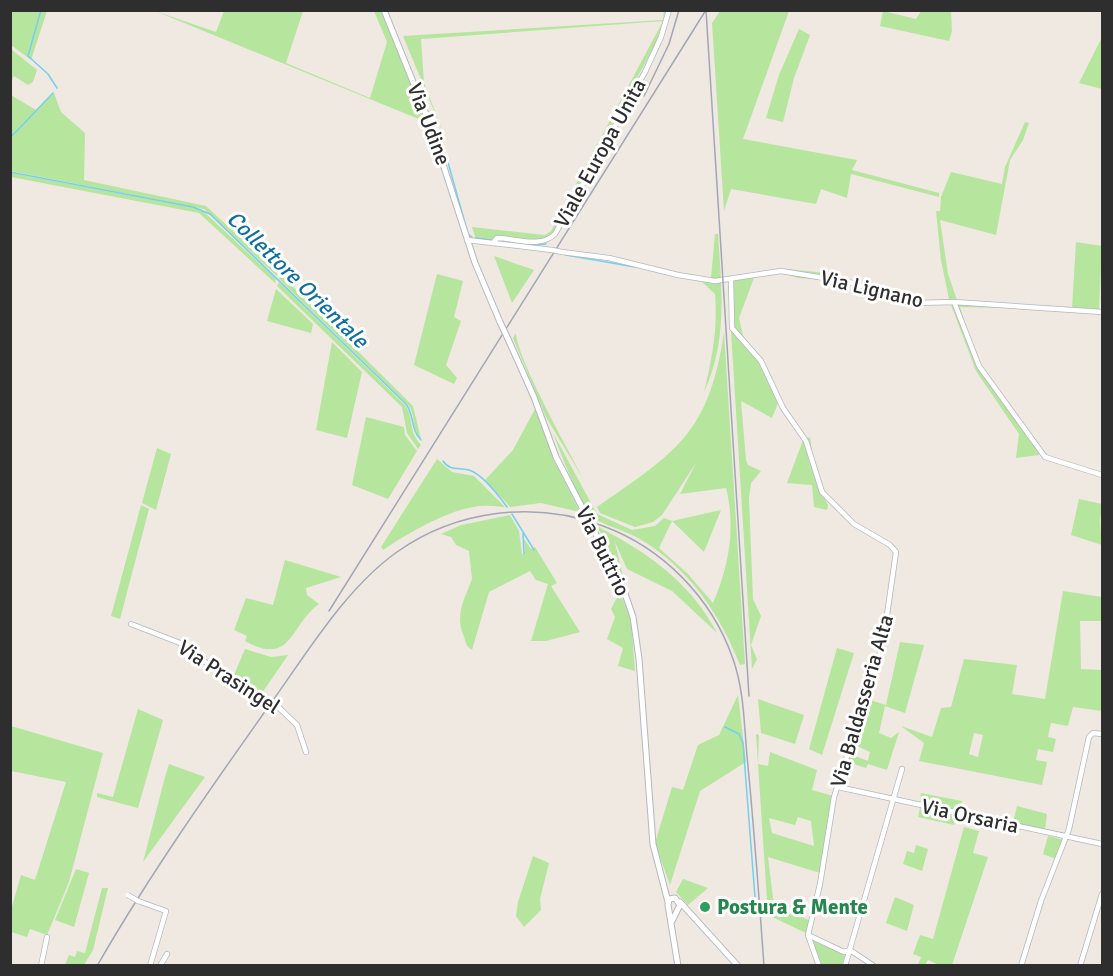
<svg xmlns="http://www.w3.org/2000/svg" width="1113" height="976" font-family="Signika,sans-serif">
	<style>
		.green { fill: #b6e59e; fill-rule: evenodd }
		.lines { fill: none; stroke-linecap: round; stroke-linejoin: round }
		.stream { stroke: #75cff0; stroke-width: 1.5 }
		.minor-casing { stroke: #b4b7c1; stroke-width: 6 }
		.tertiary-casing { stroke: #b4b7c1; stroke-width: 7 }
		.minor { stroke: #fff; stroke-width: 4.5 }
		.tertiary { stroke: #fff; stroke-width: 5 }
		.rail { stroke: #a3a6b8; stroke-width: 1.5 }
		.minor-bridge-casing { stroke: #b4b7c1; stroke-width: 6; stroke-linecap: butt }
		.tertiary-bridge-casing { stroke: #b4b7c1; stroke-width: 7; stroke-linecap: butt }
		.minor-bridge { stroke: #fff; stroke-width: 4.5 }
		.tertiary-bridge { stroke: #fff; stroke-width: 5 }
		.leisure-dot { fill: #2e9e5b; stroke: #fff; stroke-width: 2 }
		.labels { text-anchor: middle; stroke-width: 6; stroke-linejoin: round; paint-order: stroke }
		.street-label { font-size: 21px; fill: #2e2e2e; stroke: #fff }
		.leisure-label { font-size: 21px; font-weight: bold; fill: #27864d; stroke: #fff; text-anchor: start }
		.water-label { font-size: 22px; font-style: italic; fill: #0d6fa3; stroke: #fff }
	</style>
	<rect width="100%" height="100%" fill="#efe9e1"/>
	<path class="green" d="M11 10 47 11 31 60 11 45Z
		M155 11 216 32 224 11H303L286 63 370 98 387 42 374 11H381L426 120H421Z
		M664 11H666L655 45 552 234C537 246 515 238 497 236L490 241 476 239 472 227 545 235 551 231 663 21 421 39 424 83 447 142 403 36 663 20Z
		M720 11H789L743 139 857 160 852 170 939 193V197L851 174 847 198 821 189 816 204 731 189 724 211 712 23Z
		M883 11 916 19 921 11H951L952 31 949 41 880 26Z
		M799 29 810 35 794 78 783 122 766 118 779 75Z
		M1102 37V89L1079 83Z
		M11 49 37 70 33 82 28 85 14 76 11 82Z
		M54 93 61 112 85 133 84 180 206 206 278 273 277 276 204 209 11 171V139L25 121 11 138V95L36 110 34 112Z
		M1025 122 1029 123 1023 140 1010 160 996 235 940 220 948 274 957 300 1072 308 1076 242 1102 246 1099 310 960 307 975 354 982 367 1040 453 1039 455 1016 458 1019 434 976 371 951 305 912 304 837 281 798 278 785 274 788 269 825 273 917 301 949 299 941 260 936 211H940L941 197 951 172 1002 184 1005 167Z
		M11 173 201 209 276 279 275 283 199 213 11 177Z
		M715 234H718L721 279 711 278Z
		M494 256 534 270 512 303Z
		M437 274 463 281 454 317 461 321 446 365 457 378 454 384 414 365Z
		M281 275 413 406 421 439C411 428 416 417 409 406L279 279Z
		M755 275 739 318 743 336 767 376 778 403 772 418 741 401 746 460 748 465 761 471 751 483 749 498 753 599 761 616 751 645 757 659 752 669 728 283Z
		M279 282 405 405C415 419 407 429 421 445L418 449 407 433 402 407 277 286Z
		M702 282 721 283C723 321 720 358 704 392 712 359 718 328 715 294Z
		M276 289 313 324 311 333 267 321Z
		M724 332 745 664 740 665C719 612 688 567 638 538 627 531 600 524 592 517 580 504 560 452 553 433L597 514 632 530 655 526 664 518 672 521 721 510 704 552 672 521 659 548 688 574 713 603C729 566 736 528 726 488L680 494 696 463 662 515 653 522 635 527 600 513 597 507C676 452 709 434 724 332Z
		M516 333C516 357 571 455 585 482L546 417 513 338Z
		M332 342 362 372 347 438 316 430Z
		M535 409 554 460 580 512 541 503 510 507 485 480 513 450Z
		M366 417 404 427 405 435 417 451 388 499 352 485Z
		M810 437 817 485 828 505 827 510 814 507 812 485 787 483 803 440Z
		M157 448 171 454 156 510 142 503Z
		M437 459 452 472 474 476 505 507C499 507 496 506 491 506 460 502 408 533 383 550L381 547Z
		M1079 499 1102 504 1100 522 1102 545 1071 535Z
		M141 505 149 509 120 619 111 616Z
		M510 515 519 531 522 554 525 552 524 539 531 549 535 547 557 583 551 586 580 632 546 641H531L548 584 536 580 530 571 489 592 472 650C465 646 466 641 463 634 455 614 465 598 472 579L469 551 456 545 451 537 441 534 461 525Z
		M597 526C646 552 690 581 717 633L672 591 627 569 615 542 623 577Z
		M285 560 341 577 306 588 307 595 319 604C289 626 292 667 245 641L247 636 234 630 246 598 273 605Z
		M1063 591 1102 597V621H1080L1081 669 1102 670V711L1073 707 1068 726 1051 723 1048 737 1056 739 1053 752 1038 749 1036 760 1047 762 1042 785 919 761 924 743 901 726 932 737 941 708 951 707 964 659 1017 665 1012 694 1045 699ZM974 733 983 735 978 757 969 754Z
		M620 592 631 621 635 671 618 666 623 648 607 639 615 617 611 609Z
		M900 642 924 645 905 713 885 706 879 733 891 738 899 732 887 770 868 764 866 768 847 762 850 754 868 761 870 752 853 744 867 699 886 705Z
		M837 648 854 653 822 755 809 749Z
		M245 649 271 657 288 655 262 693 233 677Z
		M738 695 746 762 700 791 670 885 655 843 672 787 683 790 698 745 719 735Z
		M758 699 804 715 795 744 761 733Z
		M138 709 163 720 138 808 97 797V793L113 797Z
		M11 726 103 753 69 882 47 935 30 929 27 937 11 932V910L21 875 35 880 66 782 11 771Z
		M756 734 759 735 758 764 768 766 770 752 817 770 812 790 833 796 820 873 768 857 774 906 809 920 806 933 768 915ZM798 817 811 821 814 846 772 833 769 818 795 825Z
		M169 764 205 777 143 862 165 777Z
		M921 793 962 801 960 811 920 803Z
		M1017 806 1047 814 1045 830 1013 823Z
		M920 808 956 816 954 825 918 817Z
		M964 827 979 831 973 853 988 857 952 965H939L928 960 925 965H918L921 957 913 954 920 935 933 939Z
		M1048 836 1064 840 1056 859 1043 854Z
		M916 845 928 849 922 871 903 864 907 851 914 853Z
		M533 856 549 863 540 899 541 910 524 927 516 916 518 902Z
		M76 869 89 873 74 927 55 920Z
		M683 879 708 888 688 905 676 892Z
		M102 888H108L93 950 84 965H65L69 955 75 957 77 951 85 953Z
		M895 897 914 905 907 931 886 923Z
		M811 940 845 955 842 965H820Z"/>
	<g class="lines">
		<path class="stream" d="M41 10 28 56 48 74 57 88
			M404 53 447 159 468 234 472 237
			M10 138 53 93
			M10 172 193 207 210 214 406 404C415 416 410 429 421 440
			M475 238 491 240
			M498 241 536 245 546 244
			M566 255 635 267
			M443 461C451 472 458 467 469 470 482 474 499 496 507 507
			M512 514 534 550
			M523 533 524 553
			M725 727 739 734 743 743 756 910"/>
		<g class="minor-casing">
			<path id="minor" d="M467 240 552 250
				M493 243 497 238C516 238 540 249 555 234L645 72 661 37 669 10
				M562 252 609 258 678 275 715 281 781 271 849 282 916 303 954 302 1102 312
				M731 280 732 328 761 361 783 408 806 441 822 492 854 524 890 545 896 552 883 643 834 797 820 884 808 935 819 966
				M954 302 979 366 1045 457 1102 475
				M131 624 180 643 224 676 264 697
				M276 705 297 725 306 752
				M838 787 1102 844
				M138 901 166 911 150 966
				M808 935 844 952 850 950
				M850 950 874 966
				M41 966 47 937
				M160 966 167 954
				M845 966 902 769
				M1021 966 1041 901 1069 829 1089 737 1093 733 1102 734
				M1080 966 1102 894"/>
		</g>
		<g class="tertiary-casing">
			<path id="tertiary" d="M384 10 430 124 475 263 500 322
				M508 339 534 397 556 457 622 585 633 617 639 659 653 844 668 902
				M680 902 738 966
				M671 923 680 905 675 898 669 899 668 905 678 966"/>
		</g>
		<use href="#minor" class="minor"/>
		<use href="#tertiary" class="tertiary"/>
		<path class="rail" d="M706 10 749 696
			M644 96 669 44 679 10
			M329 611 706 10
			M97 966C150 874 210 789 271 703 307 653 346 588 397 552 456 510 535 500 603 526 663 548 712 598 733 659 744 690 744 723 747 756 754 826 759 896 764 966"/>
		<g class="minor-bridge-casing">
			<path id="minor-bridge" d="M552 250 562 252
				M264 697 276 705
				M128 895 138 901"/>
		</g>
		<g class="tertiary-bridge-casing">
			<path id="tertiary-bridge" d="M500 322 508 339"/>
		</g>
		<use href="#minor-bridge" class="minor-bridge"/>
		<use href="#tertiary-bridge" class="tertiary-bridge"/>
	</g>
	<circle class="leisure-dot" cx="705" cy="907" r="6"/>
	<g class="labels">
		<g class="street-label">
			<text transform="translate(429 124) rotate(69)" y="7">Via Udine</text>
			<text transform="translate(600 153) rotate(-61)" y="7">Viale Europa Unita</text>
			<text transform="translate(872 289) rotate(13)" y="7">Via Lignano</text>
			<text transform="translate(603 551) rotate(64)" y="7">Via Buttrio</text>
			<text transform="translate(229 677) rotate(33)" y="7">Via Prasingel</text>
			<text transform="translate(862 701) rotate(-74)" y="7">Via Baldasseria Alta</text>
			<text transform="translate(970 816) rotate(12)" y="7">Via Orsaria</text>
		</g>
		<g class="leisure-label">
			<text x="717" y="914">Postura &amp; Mente</text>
		</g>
		<g class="water-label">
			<text transform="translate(298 279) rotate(44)" y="8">Collettore Orientale</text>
		</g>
	</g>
	<rect width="1113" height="976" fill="none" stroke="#2e2e2e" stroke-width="24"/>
</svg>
